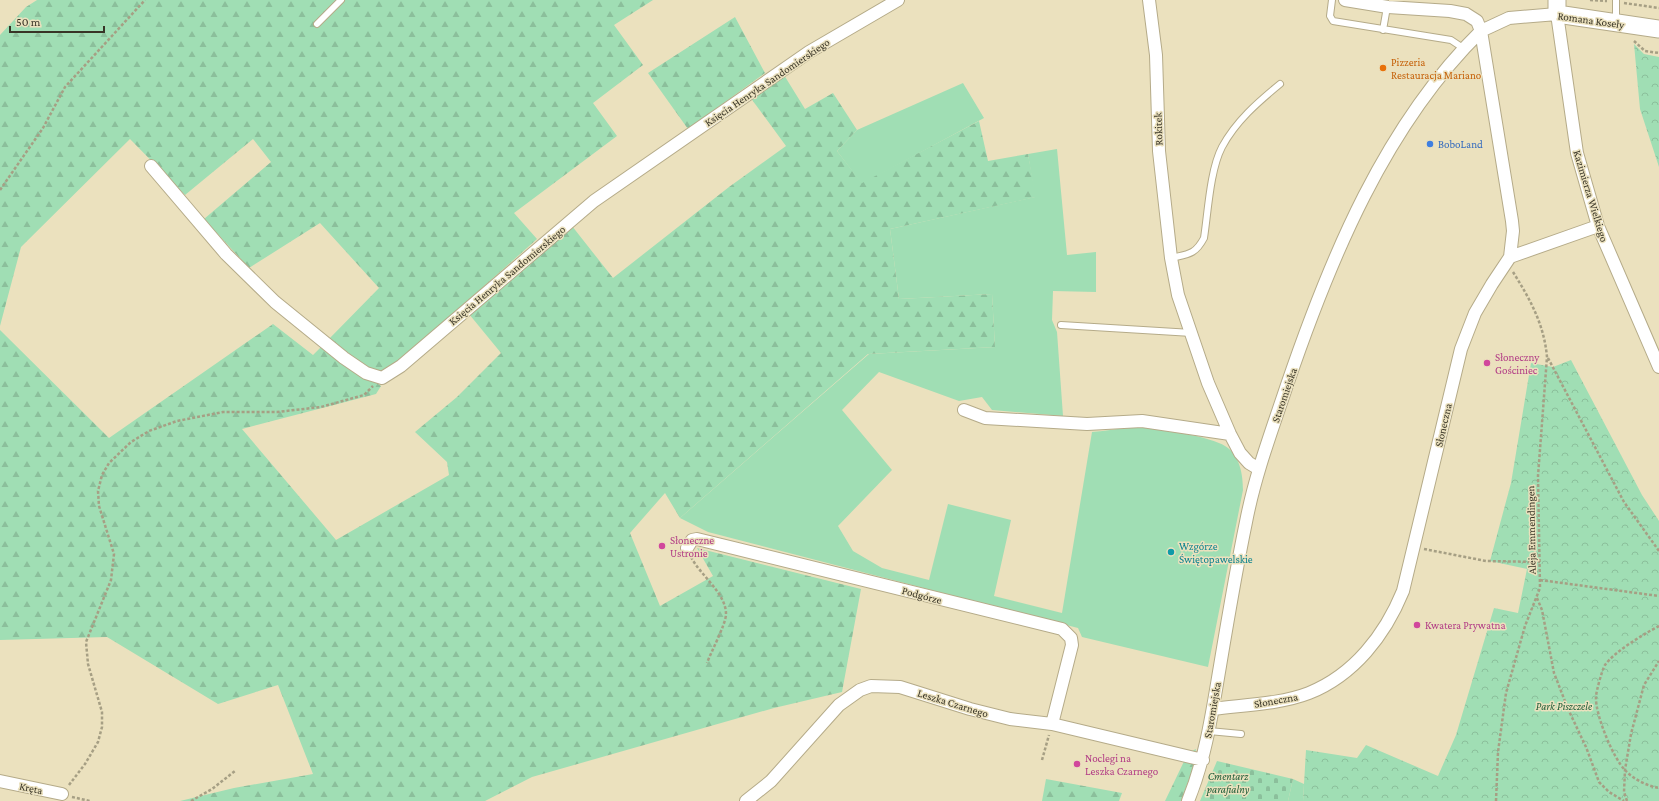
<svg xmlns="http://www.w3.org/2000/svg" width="1659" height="801" font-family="'Crimson Pro',serif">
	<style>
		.grass { fill: #a0deb4 }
		.forest { fill: url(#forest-firs) }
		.cemetery { fill: url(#cemetery-stones) }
		.park { fill: url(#park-crowns) }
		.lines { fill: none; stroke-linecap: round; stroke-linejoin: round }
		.lane-casing { stroke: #b5ab89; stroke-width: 8 }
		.street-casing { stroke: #b5ab89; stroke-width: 14 }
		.secondary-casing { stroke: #b5ab89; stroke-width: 19 }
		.path { stroke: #a69f84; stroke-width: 2.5; stroke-dasharray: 3 2; stroke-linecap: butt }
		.lane { stroke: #fff; stroke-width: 6 }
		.street { stroke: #fff; stroke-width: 12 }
		.secondary { stroke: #fff; stroke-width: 17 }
		.food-dot { fill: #e8710a; stroke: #ebe1be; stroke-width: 1.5 }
		.shop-dot { fill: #3f7fe0; stroke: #ebe1be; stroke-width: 1.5 }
		.hotel-dot { fill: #d1479c; stroke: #ebe1be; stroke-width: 1.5 }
		.culture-dot { fill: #0f9aa8; stroke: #ebe1be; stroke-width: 1.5 }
		.labels { text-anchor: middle; stroke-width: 3; stroke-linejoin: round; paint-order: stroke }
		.street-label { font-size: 11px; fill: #383426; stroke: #ebe1be }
		.food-label { font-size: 11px; fill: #c56008; stroke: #ebe1be; text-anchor: start }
		.shop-label { font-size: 11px; fill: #366cbe; stroke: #ebe1be; text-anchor: start }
		.hotel-label { font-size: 11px; fill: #b23c85; stroke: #ebe1be; text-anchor: start }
		.culture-label { font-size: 11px; fill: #0d838f; stroke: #ebe1be; text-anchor: start }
		.park-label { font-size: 11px; font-style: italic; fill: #1d5c38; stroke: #ebe1be }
	</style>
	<defs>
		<pattern id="forest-firs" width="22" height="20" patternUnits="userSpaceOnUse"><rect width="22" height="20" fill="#a0deb4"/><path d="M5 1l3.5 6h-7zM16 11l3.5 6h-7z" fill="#8bbf9b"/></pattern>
		<pattern id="cemetery-stones" width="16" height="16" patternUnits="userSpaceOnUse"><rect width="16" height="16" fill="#a0deb4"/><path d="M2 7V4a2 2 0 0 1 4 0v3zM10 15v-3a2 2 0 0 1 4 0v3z" fill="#8bbf9b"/></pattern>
		<pattern id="park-crowns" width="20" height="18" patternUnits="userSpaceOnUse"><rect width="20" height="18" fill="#a0deb4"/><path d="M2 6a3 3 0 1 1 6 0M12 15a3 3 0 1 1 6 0" fill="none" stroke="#8bbf9b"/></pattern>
	</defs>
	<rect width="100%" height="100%" fill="#ebe1be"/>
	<path class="grass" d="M963 83 984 118 862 184 837 151 857 130Z
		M1057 149 1067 255 1096 252V292L1053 291 1052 320 1057 332 1063 416 992 410 982 397 959 401 879 372 842 410 892 470 838 526 853 551 882 568 929 580 948 504 1011 520 994 596 1062 613 1092 432C1108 431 1125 427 1141 428 1158 428 1212 437 1225 446 1240 455 1243 475 1243 490L1208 667 1082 637 1078 628 708 532 680 518 869 354 995 347 992 294 899 299 890 229 1035 197 1028 154Z
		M1293 779 1304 784 1303 801H1288Z"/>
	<path class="forest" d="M37 0H653L614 25 643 65 593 103 617 136 514 213 537 239 400 361 385 372 367 369 328 340 379 288 320 223 249 268 204 219 271 162 253 139 185 195 130 139 21 247 0 326V35L26 7Z
		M735 17 765 73 688 129 648 73Z
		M784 75 805 109 833 93 857 130 837 151 862 183 979 121 988 161 1028 154 1036 197 890 229 899 299 992 294 995 347 868 354 680 518 665 493 630 533 660 606 713 576 697 548 861 589 842 692 774 708 532 777 485 801H180L234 788 313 774 278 685 218 704 107 637 0 640V330L109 438 273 324 313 355 323 345 381 386 376 394 242 429 336 540 449 475 447 462 415 432 457 397 501 353 469 314 572 226 613 278 729 187 786 146 750 97Z
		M1196 749 1192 771 1181 801H1165L1188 753Z
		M1046 779 1122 793 1119 801H1042Z"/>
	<path class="cemetery" d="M1217 761 1293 779 1288 801H1200Z"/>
	<path class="park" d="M1634 44 1644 54 1659 57V167L1640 109Z
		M1571 360 1642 495 1659 521V801H1303L1306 750 1357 758 1366 745 1438 776 1456 735 1494 608 1518 613 1527 569 1490 561 1511 483 1531 363 1553 367Z"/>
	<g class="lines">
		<g class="lane-casing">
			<path id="lane" d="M1332 0 1330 16 1333 21 1451 40 1463 48
				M1616 21V0
				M317 24 341 0
				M1383 30 1387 7
				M1171 258C1188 254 1195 255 1204 238 1208 212 1210 170 1222 147 1236 121 1258 102 1280 84
				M1061 325 1192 333
				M1209 731 1241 734"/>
		</g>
		<g class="street-casing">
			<path id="street" d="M1149 0 1156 55 1159 151 1171 258 1178 295 1208 383 1230 434 1240 453 1249 463 1259 469
				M1345 0 1388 7 1450 11 1466 14 1477 21 1481 31 1509 18 1557 14 1577 153 1598 226 1659 367
				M151 166 226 254 275 302 344 358 366 373 382 378 401 366 594 201 809 52 898 0
				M1510 257 1598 226
				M964 410 985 418 1087 424 1142 421 1230 434
				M687 548 692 540 697 539 1062 629 1071 638 1072 645 1052 724
				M1213 709C1243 705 1281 704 1309 693 1354 675 1385 635 1403 591L1461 349 1475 313 1492 284 1510 257 1513 231 1512 221 1481 31
				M0 781 62 794
				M746 801 771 781 839 705 860 690 871 686 900 687 970 709 1010 719 1052 724 1203 760
				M1188 801C1206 757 1212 713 1220 666 1228 618 1236 570 1246 522 1255 475 1272 430 1287 385 1330 259 1385 125 1481 31"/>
		</g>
		<g class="secondary-casing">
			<path id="secondary" d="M1557 0V14L1659 29"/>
		</g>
		<path class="path" d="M1590 0 1607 1
			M1624 3 1659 8
			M1634 41 1645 51 1659 53
			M0 190 43 128 65 87 145 0
			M1548 358 1624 502 1659 551
			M1424 549 1486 561 1540 562
			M691 557C700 575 726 593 726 614 726 624 711 652 707 663
			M1540 580 1659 596
			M1537 598 1542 610 1554 673 1568 709 1586 747 1599 782 1609 792 1624 801
			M1659 626C1644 634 1615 651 1605 665 1602 670 1596 692 1596 697 1595 714 1613 758 1625 770 1633 779 1647 786 1659 788
			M1042 760 1049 735
			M69 785 85 764 98 742 102 727V712L88 664 86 642 111 580 114 554 99 506 98 491 102 475 109 463 131 442 149 431 177 421 223 412H277L321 407 364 395 373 386
			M72 797 90 801
			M191 801 212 789 235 771
			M1496 801 1498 752 1506 693 1525 626 1540 588 1538 476 1547 357C1544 324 1530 299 1513 272
			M1627 801 1624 792 1625 770 1631 734 1644 685 1659 661"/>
		<use href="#lane" class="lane"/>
		<use href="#street" class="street"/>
		<use href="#secondary" class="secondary"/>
	</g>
	<circle class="food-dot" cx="1383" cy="68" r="4"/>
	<circle class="shop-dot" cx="1430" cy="144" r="4"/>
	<g class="hotel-dot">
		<circle cx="1487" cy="363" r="4"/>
		<circle cx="662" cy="546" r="4"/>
		<circle cx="1417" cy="625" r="4"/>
		<circle cx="1077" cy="764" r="4"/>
	</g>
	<circle class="culture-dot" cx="1171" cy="552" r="4"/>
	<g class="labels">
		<g class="street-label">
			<text transform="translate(1591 20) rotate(8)" y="4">Romana Koseły</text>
			<text transform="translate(767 82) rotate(-34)" y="4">Księcia Henryka Sandomierskiego</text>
			<text transform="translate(1158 129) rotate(-92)" y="4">Rokitek</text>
			<text transform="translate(1591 196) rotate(73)" y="4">Kazimierza Wielkiego</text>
			<text transform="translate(507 275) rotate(-40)" y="4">Księcia Henryka Sandomierskiego</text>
			<text transform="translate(1284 395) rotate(-71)" y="4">Staromiejska</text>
			<text transform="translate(1443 425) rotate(-77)" y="4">Słoneczna</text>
			<text transform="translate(1531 530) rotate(-91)" y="4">Aleja Emmendingen</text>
			<text transform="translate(922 595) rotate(15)" y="4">Podgórze</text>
			<text transform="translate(1276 700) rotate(-10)" y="4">Słoneczna</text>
			<text transform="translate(953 703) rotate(17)" y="4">Leszka Czarnego</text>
			<text transform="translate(1212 710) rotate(-80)" y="4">Staromiejska</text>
			<text transform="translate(31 788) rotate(12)" y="4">Kręta</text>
		</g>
		<g class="food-label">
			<text x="1391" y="66">Pizzeria<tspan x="1391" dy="13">Restauracja Mariano</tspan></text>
		</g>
		<g class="shop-label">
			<text x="1438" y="148">BoboLand</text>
		</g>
		<g class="hotel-label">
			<text x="1495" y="361">Słoneczny<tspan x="1495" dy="13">Gościniec</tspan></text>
			<text x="670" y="544">Słoneczne<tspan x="670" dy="13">Ustronie</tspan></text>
			<text x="1425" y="629">Kwatera Prywatna</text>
			<text x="1085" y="762">Noclegi na<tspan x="1085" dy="13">Leszka Czarnego</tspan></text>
		</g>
		<g class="culture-label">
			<text x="1179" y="550">Wzgórze<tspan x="1179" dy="13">Świętopawelskie</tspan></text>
		</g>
		<g class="park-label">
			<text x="1564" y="710">Park Piszczele</text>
			<text x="1228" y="780">Cmentarz<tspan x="1228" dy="13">parafialny</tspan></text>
		</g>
	</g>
	<path d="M10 26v6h94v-6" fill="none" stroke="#383426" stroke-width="2"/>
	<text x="16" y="26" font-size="12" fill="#383426" stroke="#ebe1be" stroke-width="3" paint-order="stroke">50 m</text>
</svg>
